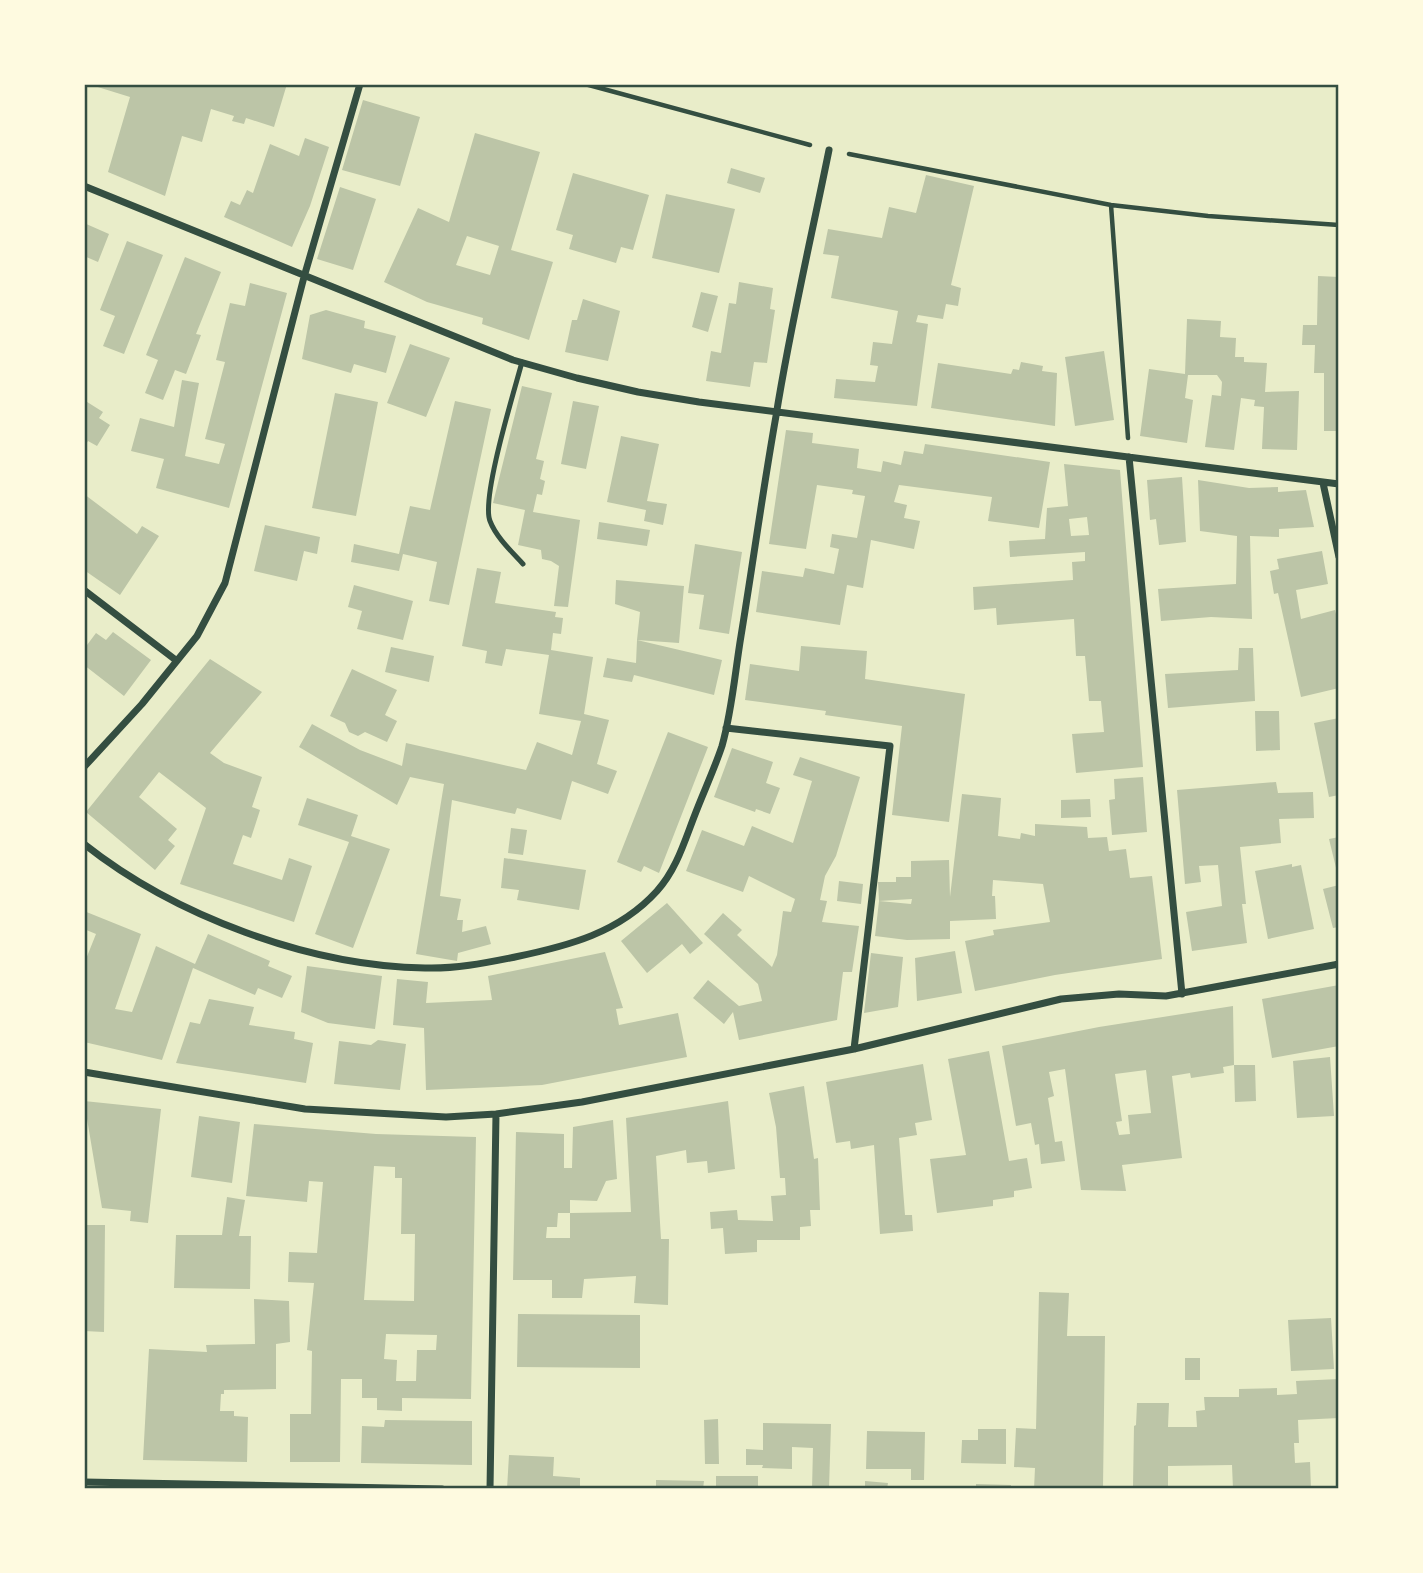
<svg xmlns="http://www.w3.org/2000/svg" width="1423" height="1573" font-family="Ubuntu,sans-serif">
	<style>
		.building { fill: #bcc5a7; fill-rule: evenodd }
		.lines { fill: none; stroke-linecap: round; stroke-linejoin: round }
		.path { stroke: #344e41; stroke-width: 4.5 }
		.service { stroke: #344e41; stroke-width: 5 }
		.minor { stroke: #344e41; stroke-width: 7 }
		.neatline { fill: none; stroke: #344e41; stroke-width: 2.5 }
	</style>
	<rect width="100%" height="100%" fill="#e9edc9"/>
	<path class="building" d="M88 84H287L274 127 246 118 244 124 232 121 234 116 211 109 202 142 182 136 165 196 108 172 130 97Z
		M363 100 420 117 400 186 342 170Z
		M475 133 540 152 511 250 553 262 529 340 482 324 483 318 427 302 384 282 418 208 449 222ZM467 236 499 246 490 275 456 265Z
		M305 138 329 147 310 206 292 247 224 217 231 201 240 205 247 190 253 193 270 144 299 156Z
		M731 168 765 178 760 193 727 183Z
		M573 173 649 195 633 250 621 247 616 263 569 249 573 235 556 230Z
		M926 175 974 186 951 285 961 288 958 306 946 304 943 319 918 315 916 322 928 324 917 406 834 398 836 379 875 382 878 366 870 365 873 342 892 344 898 311 831 298 839 256 823 254 828 229 882 238 889 207 916 213Z
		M340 187 376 199 353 270 317 259Z
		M666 194 735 209 719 273 652 258Z
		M84 223 109 234 98 262 84 256Z
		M127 241 163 255 124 354 103 346 115 316 100 310Z
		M185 257 221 272 196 334 201 335 186 374 175 370 163 400 145 393 158 360 146 355Z
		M1318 276 1339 277V431H1324V373H1314L1315 345H1302L1303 325H1317Z
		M739 282 773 288 770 309 775 310 767 363 754 362 750 387 706 381 711 351 721 353 729 303 736 304Z
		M250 283 287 293 229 508 156 488 164 459 131 451 140 418 174 427 182 380 199 383 185 456 219 464 225 444 205 439 225 362 216 360 230 303 245 306Z
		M701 292 718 296 708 332 692 327Z
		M583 299 620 311 608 361 565 352 572 320H577Z
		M326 310 365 321 364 328 396 336 386 373 354 364 351 373 302 359 310 315Z
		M1187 319 1221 321 1220 337 1236 338 1235 357H1244V362L1267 363 1265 392 1299 391 1297 450 1262 449 1264 407 1254 406 1255 400 1241 398 1234 450 1205 447 1212 395 1221 396 1222 382 1217 375H1188L1185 398 1193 400 1187 443 1140 436 1149 369 1185 374Z
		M410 344 450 358 426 417 387 403Z
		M1104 351 1114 420 1075 426 1065 357Z
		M1021 362 1043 366 1042 371 1057 373 1055 426 931 408 938 363 1011 374 1013 369 1019 370Z
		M522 386 552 393 536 459 544 461 540 479 545 481 542 495 537 494 533 512 580 520 568 607 554 606 559 566 551 561 542 559 541 550 518 545 525 510 493 503Z
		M335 393 378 402 356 516 312 508Z
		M84 400 103 412 99 418 110 425 97 446 88 441 84 448Z
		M455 401 491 409 449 605 429 601 437 562 403 554 399 571 351 562 354 544 399 554 410 506 430 510Z
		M573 401 599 406 586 469 561 464Z
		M786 430 813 433 812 443 859 449 857 468 881 472 883 461 901 465 904 451 923 454 925 444 1050 462 1039 528 988 521 992 497 899 485 894 502 907 505 904 518 920 521 914 549 871 540 863 588 847 585 840 625 756 612 762 571 803 577 805 568 834 574 839 549 830 547 832 534 857 538 865 496 852 494 853 490 817 485 806 549 769 544Z
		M621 436 659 444 647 501 667 504 663 525 644 521 646 510 607 502Z
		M1064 464 1120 470 1143 767 1076 773 1072 734 1104 732 1101 701H1089L1085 656H1076L1074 619 997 625 996 608 974 610 973 587 1073 580 1072 562 1085 561V552L1010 557 1009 541 1045 539 1047 508 1068 506ZM1087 517 1089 535 1071 536 1069 519Z
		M1182 477 1186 542 1159 545 1156 519 1150 520 1147 480Z
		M1198 480 1249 488 1278 487V492L1306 490 1314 527 1279 529V537L1250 536 1252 619 1211 617 1161 621 1158 589 1236 584 1237 536 1200 531Z
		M84 494 137 534 142 526 159 536 120 595 84 570Z
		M599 522 650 530 647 546 597 539Z
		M265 525 320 537 317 554 304 551 297 581 254 571Z
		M695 544 742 552 729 634 699 629 704 595 688 593Z
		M1322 551 1328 584 1296 590 1301 619 1335 610 1339 626V688L1301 697 1278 593 1274 594 1270 571 1279 569 1277 559Z
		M477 568 501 572 495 603 556 612 555 617 563 618 561 634 553 633 551 650 593 657 584 714 609 720 597 764 617 771 608 794 572 781 561 820 517 808 515 814 452 800 440 896 461 899 457 920H463L462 932 486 926 491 944 458 953 457 961 416 954 444 784 410 777 397 805 299 747 312 724 360 750 402 766 406 743 526 770 537 742 572 755 581 721 539 714 549 655 506 649 502 666 485 663 487 651 462 646Z
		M616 580 684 586 679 643 637 640 640 612 615 604Z
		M354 585 413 601 403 640 357 629 362 611 348 607Z
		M113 632 151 660 124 696 84 665V643L87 645 96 633 106 640Z
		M637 640 722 660 714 695 634 675 632 682 603 677 607 658 636 663Z
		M801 646 867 651 865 679 965 694 949 822 892 815 902 726 825 715 826 711 745 700 750 664 799 671Z
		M391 647 434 656 429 682 385 672Z
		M1239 648H1253L1255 701 1168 708 1165 674 1238 670Z
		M210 659 262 692 210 753 224 763 262 777 252 807 260 810 251 838 243 835 233 864 282 880 289 858 312 866 294 922 180 884 206 808 159 772 139 797 177 829 168 840 175 846 155 870 86 812Z
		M352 669 397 690 385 715 397 721 387 742 365 732 358 736 349 732 345 723 330 716Z
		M1255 711H1279L1280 750 1256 751Z
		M1339 718V795L1329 797 1314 723Z
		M668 732 708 747 659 873 644 866 641 872 617 862Z
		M732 748 773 762 766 783 780 788 770 814 756 809 755 812 714 797Z
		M800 757 860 777 836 856 825 876 820 900 827 901 822 922 859 926 852 972H843L837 1020 739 1040 733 1012 724 1024 693 998 708 980 739 1006 762 1001 758 984 704 934 723 913 742 930 737 935 772 967 777 955 783 911 791 912 795 899 749 876 743 892 686 871 702 830 744 846 752 826 793 843 812 781 793 775Z
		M1143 777 1147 832 1112 835 1109 800 1115 799 1114 779Z
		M1276 782 1278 793 1313 792 1314 818 1279 819 1281 843 1240 847 1246 904H1242L1247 943 1192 951 1186 912 1222 906 1218 865 1199 866 1201 882 1185 884 1177 790Z
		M962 794 1001 798 998 836 1020 839 1021 833 1035 836V824L1087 827 1088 838 1107 837 1109 851 1126 849 1130 878 1152 876 1162 959 1055 975 975 991 965 941 994 935 993 930 1050 922 1043 884 993 880 992 896H995L996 919 950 921V939L907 940 875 936 879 901 911 904 912 899 879 901 878 882H896V877H911V861L949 860 950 897Z
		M307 798 358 815 351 836 390 849 353 948 315 934 349 842 298 825Z
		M1090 799 1091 817 1061 818V800Z
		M511 828 527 830 523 855 508 853Z
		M1339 837V876H1338L1329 839Z
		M504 858 586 870 579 910 517 900 519 890 501 888Z
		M1292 864V867L1301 865 1314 929 1268 939 1255 871Z
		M839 881 863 884 861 904 837 901Z
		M1339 885V927L1333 928 1323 889Z
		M667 903 703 943 690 954 682 944 647 973 621 941Z
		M84 911 141 934 115 1009 132 1012 156 946 195 964 208 934 270 961 268 966 292 976 282 998 258 988 255 995 193 968 162 1060 84 1042V964L96 934 84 929Z
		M955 951 962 993 917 1001 915 958Z
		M605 952 623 1008 616 1009 619 1025 678 1013 687 1057 542 1085 426 1090 424 1028 393 1025 397 979 428 982 426 1003 492 1000 488 976Z
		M871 953 903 957 898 1007 864 1013Z
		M307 966 382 976 375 1029 328 1023 301 1012Z
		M1339 985V1046L1272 1058 1262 999Z
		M209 999 254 1007 249 1025 295 1032 294 1039 313 1043 306 1083 176 1063 190 1022 200 1024Z
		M1233 1006 1234 1065 1223 1067 1224 1073 1191 1078 1190 1073 1172 1076 1182 1158 1122 1165 1126 1191 1081 1190 1065 1069 1049 1072 1054 1096 1048 1098 1055 1142 1062 1141 1065 1161 1041 1164 1039 1144 1035 1145 1031 1123 1016 1126 1002 1046 1099 1027ZM1146 1070 1151 1113 1128 1115 1130 1134 1119 1135 1116 1122 1122 1121 1115 1074Z
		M378 1040 406 1044 400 1090 334 1084 339 1041 371 1045Z
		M989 1051 1009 1161 1027 1158 1032 1188 1014 1191V1197L993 1200V1206L937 1213 930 1159 966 1155 948 1059Z
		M1330 1057 1334 1116 1297 1118 1293 1061Z
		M923 1064 932 1120 915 1123 917 1135 899 1138 905 1215H912L913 1231 880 1234 874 1145 851 1149 850 1141 836 1143 826 1082Z
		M1234 1065H1255L1256 1101 1235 1102Z
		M804 1086 814 1159 818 1158 820 1210H810L811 1226 800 1227V1240H757V1252L725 1254 723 1228 711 1229 710 1212 737 1210 738 1220 773 1221 771 1196 786 1195 785 1178H780L776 1127 769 1093Z
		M84 1101 161 1109 148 1223 130 1221 131 1211 102 1208Z
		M728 1101 735 1169 708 1173 707 1161 687 1163 686 1150 656 1156 661 1239H669L668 1305 634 1303 636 1276 584 1279 582 1298H552V1280H513L516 1132 564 1134V1168H572L573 1127 613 1120 617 1179 606 1181 597 1201 570 1200V1213H558L557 1227H547L546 1238H570V1213L631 1212 626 1118Z
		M199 1116 240 1122 232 1183 191 1177Z
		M254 1124 376 1134 476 1137 471 1399 402 1398V1411L377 1410V1398H362V1379H341L340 1462H290V1414H311L312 1351 307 1350 314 1283 288 1282 289 1252 317 1253 323 1182 309 1181 307 1202 246 1196ZM374 1166 395 1167V1178H402L401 1234H415L414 1301 364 1300ZM386 1334 437 1335 436 1350H417L416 1381H396L397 1360 384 1359Z
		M227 1197 245 1200 239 1236H251L250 1289 174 1288 176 1235H222Z
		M84 1225H105L104 1332 84 1331Z
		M1039 1292 1069 1293 1067 1336H1105L1103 1487 1034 1489 1035 1468 1014 1467 1016 1428 1036 1429Z
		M254 1299 289 1301 290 1342 276 1344V1389L224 1390V1394H221L220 1411H234V1416L248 1417 247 1462 143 1460 149 1349 207 1352 206 1345 255 1344Z
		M518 1314 640 1315V1368L517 1367Z
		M1331 1318 1334 1369 1291 1371 1288 1320Z
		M1185 1358H1200V1380H1185Z
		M1339 1379V1418L1298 1420 1299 1443H1294L1295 1463 1310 1462 1311 1489H1233L1232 1465 1168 1466V1489H1136L1133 1486 1134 1426 1136 1425 1137 1403H1169L1168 1427H1197L1196 1411 1205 1410 1204 1397H1239V1389L1277 1388V1395L1297 1394 1296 1381Z
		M718 1419 719 1464H705L704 1420Z
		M385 1420 472 1421V1465L361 1463 362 1426 384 1427Z
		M763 1423 831 1424 829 1489H812L813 1448 792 1447V1469L762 1468 763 1465H746V1449L763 1450Z
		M978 1429H1006V1464L961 1463 962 1440H978Z
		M867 1431 925 1432 924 1480H911V1469H866Z
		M509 1455 554 1457 553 1476 580 1478V1489H507Z
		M716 1476H758V1489H716Z
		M656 1480 704 1481 703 1489H656Z
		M865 1481 888 1483 887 1489H865Z
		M976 1484 1011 1485V1489H976Z"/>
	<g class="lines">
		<path class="path" d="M585 84 810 145
			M849 154 1111 205 1208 216 1339 225
			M1111 205 1128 438"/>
		<path class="service" d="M522 362C514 392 481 498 490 521 496 537 512 552 523 564"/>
		<path class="minor" d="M84 186 513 360 577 378 638 392 699 402 1339 484
			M1129 457 1182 994
			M1323 483 1339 557
			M84 590 177 661
			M726 728 890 746 854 1049
			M84 767 142 704 197 636 225 583 304 277 360 84
			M84 844C175 916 309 966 425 968 456 969 485 963 515 957 568 946 619 933 657 891 676 870 684 843 694 817 703 793 714 770 722 746 732 711 735 672 741 636 753 563 763 489 776 416 790 327 811 239 829 150
			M84 1072 305 1109 446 1117 496 1114 582 1102 854 1049 1061 999 1119 994 1166 996 1339 964
			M84 1482 442 1489
			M490 1489 496 1114"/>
	</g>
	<rect width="1423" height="1573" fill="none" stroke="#fefae0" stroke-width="172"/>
	<rect x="86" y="86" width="1251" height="1401" class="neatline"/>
</svg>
